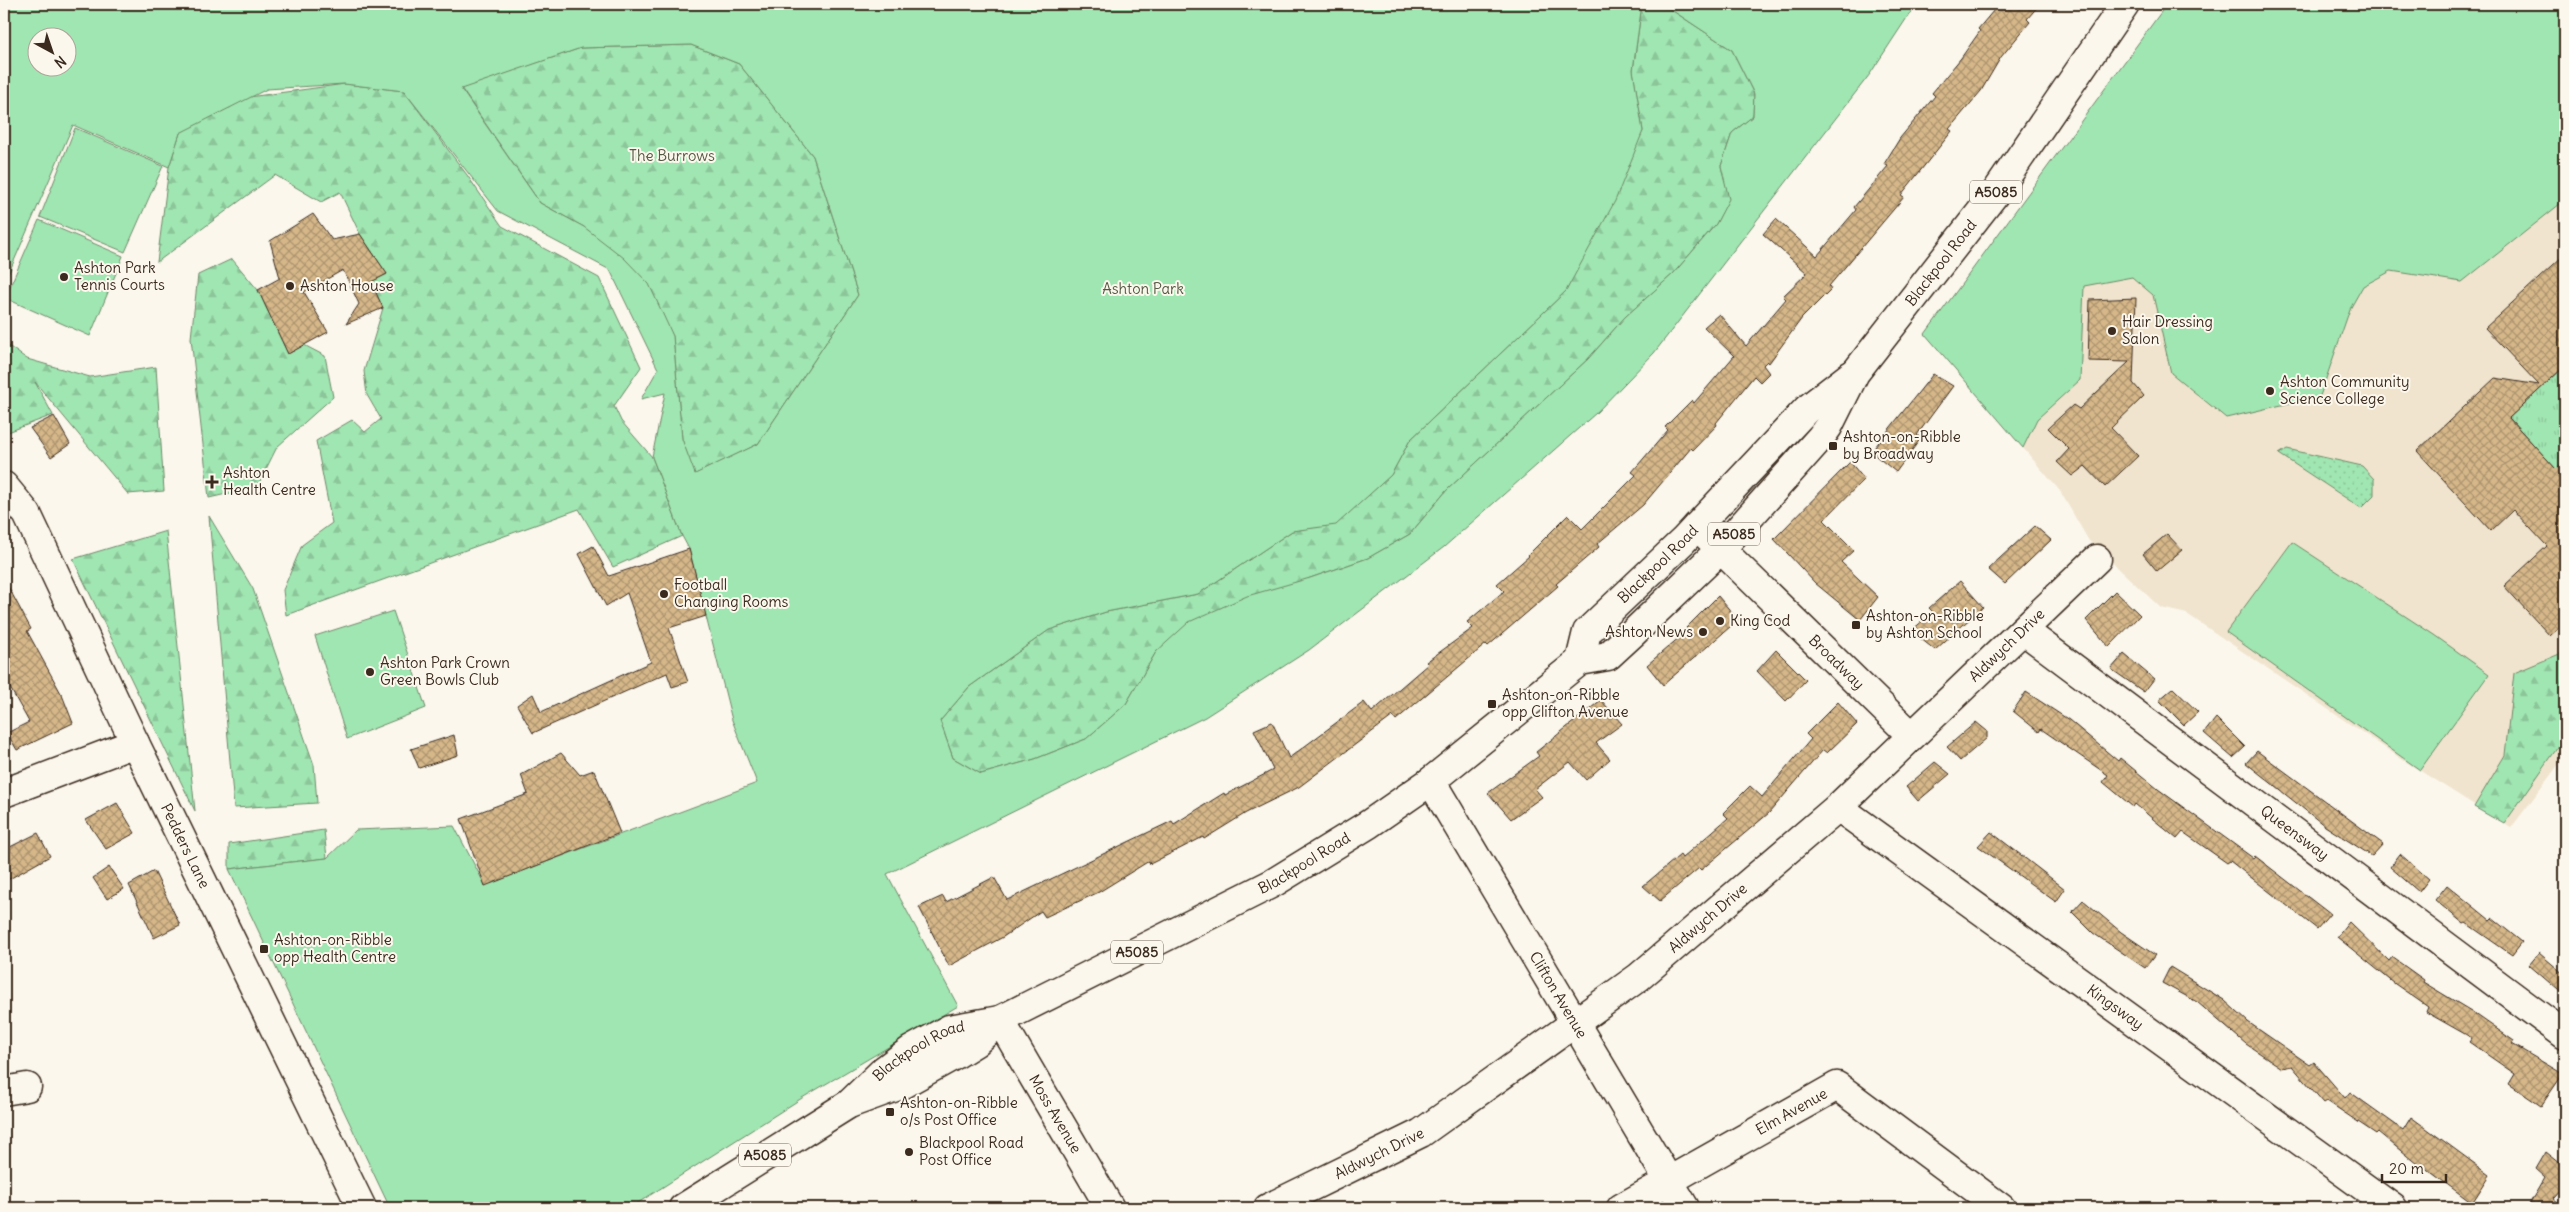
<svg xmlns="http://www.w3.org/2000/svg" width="2569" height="1212" font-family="Delius,sans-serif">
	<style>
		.built { fill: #f0e4ce }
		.grass { fill: url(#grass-tufts); stroke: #6e8868 }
		.forest { fill: url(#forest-firs); stroke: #6e8868 }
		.park { fill: #a0e6b2; stroke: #6e8868; fill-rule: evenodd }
		.garden { fill: url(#garden-dots); stroke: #6e8868 }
		.building { fill: url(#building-cross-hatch); stroke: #3b2a1e }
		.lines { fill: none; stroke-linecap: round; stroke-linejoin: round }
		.minor-casing { stroke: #3b2a1e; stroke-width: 31 }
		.highway-casing { stroke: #3b2a1e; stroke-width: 31 }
		.minor { stroke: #fbf7ec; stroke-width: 28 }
		.highway { stroke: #fbf7ec; stroke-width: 28 }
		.poi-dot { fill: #3b2a1e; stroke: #fbf7ec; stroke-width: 2 }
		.labels { text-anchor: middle; stroke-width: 4; stroke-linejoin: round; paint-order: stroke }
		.shield { fill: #fbf7ec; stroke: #75685c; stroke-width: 1 }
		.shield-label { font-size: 14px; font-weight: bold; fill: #3b2a1e }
		.park-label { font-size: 15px; fill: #545943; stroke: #fbf7ec }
		.street-label { font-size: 15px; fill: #3b2a1e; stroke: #fbf7ec }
		.poi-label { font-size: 15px; fill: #3b2a1e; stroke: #fbf7ec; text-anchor: start }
	</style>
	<defs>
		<pattern id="grass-tufts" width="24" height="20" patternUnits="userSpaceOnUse" patternTransform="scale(1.25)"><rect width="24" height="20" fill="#a0e6b2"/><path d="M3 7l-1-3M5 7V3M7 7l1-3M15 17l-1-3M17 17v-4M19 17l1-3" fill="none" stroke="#8bc599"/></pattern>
		<pattern id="forest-firs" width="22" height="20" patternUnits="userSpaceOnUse" patternTransform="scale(1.25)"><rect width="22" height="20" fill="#a0e6b2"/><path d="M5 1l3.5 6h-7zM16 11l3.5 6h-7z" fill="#8bc599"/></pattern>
		<pattern id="garden-dots" width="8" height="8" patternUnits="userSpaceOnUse" patternTransform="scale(1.25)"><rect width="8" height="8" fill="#a0e6b2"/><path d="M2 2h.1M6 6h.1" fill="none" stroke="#8bc599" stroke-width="1.8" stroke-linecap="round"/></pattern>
		<pattern id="building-cross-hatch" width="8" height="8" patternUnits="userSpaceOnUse" patternTransform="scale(1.25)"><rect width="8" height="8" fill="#d5b789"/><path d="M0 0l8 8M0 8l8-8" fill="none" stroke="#ae956f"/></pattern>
	</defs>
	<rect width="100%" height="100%" fill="#fbf7ec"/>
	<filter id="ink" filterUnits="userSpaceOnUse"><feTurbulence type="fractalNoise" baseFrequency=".02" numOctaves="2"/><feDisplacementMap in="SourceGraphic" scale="10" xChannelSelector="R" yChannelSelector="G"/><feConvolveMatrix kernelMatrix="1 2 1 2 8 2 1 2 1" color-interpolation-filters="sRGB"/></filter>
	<g filter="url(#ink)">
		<path class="built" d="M2167 4H2565V756L2511 828 2403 760 2187 614 2161 608 2089 541 2060 491 1925 334Z"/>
		<path class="grass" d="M2564 367 2565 461 2556 469 2509 418Z"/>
		<path class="forest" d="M1642 4 1670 9 1732 50 1754 94 1753 116 1732 133 1721 166 1730 199 1716 224 1673 274 1625 317 1588 359 1447 490 1410 534 1368 558 1310 578 1156 652 1126 704 1086 739 1035 759 981 774 953 758 940 721 969 687 1049 630 1106 612 1198 594 1292 531 1336 524 1391 475 1410 440 1566 291 1643 131 1633 71Z
			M691 45 739 64 813 156 858 295 758 444 694 475 682 439 673 336 584 227 540 203 461 88 581 48Z
			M345 84 404 91 467 175 502 226 599 278 641 367 614 406 621 421 652 457 682 536 613 567 579 509 286 615 283 590 302 545 332 523 316 441 352 420 365 432 381 419 367 395 364 371 383 308 371 282 387 274 360 234 340 192 321 202 275 175 157 262 169 167 180 133 234 99Z
			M232 259 258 290 288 354 304 345 325 356 333 397 277 447 257 487 209 498 191 338 198 275Z
			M4 343 27 359 90 377 156 367 164 491 128 494 35 382 53 415 8 432 4 426Z
			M209 516 253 589 314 765 317 803 234 808Z
			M166 531 195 811 73 559Z
			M2565 643V737L2504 824 2474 807 2505 755 2514 673 2562 653Z
			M324 830 327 858 229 869V844Z"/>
		<path class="park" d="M4 4H1916L1870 74 1654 353 1596 413 1444 547 1309 650 1205 717 887 874 958 1006 802 1098 630 1208H390L229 869 327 858 356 830 454 826 485 885 757 783 732 720 689 549 682 536 652 457 665 393 641 399 658 369 610 270 498 211 404 91 344 84 267 89 180 133 169 167 73 125 4 284ZM1642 4 1670 9 1732 50 1754 94 1753 116 1732 133 1721 166 1729 199 1716 224 1673 274 1625 317 1588 359 1447 490 1410 534 1368 558 1310 578 1247 596 1189 622 1156 652 1126 704 1086 739 1035 759 981 774 953 758 940 721 969 687 1049 630 1106 612 1198 594 1292 531 1336 525 1391 475 1410 440 1566 291 1615 201 1643 131 1633 70ZM38 38H68V68H38ZM691 45 739 64 813 156 858 295 758 444 695 474 682 439 673 336 649 284 624 258 584 227 540 203 461 89 581 48Z
			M2167 4H2565V200L2462 282 2391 271 2363 286 2350 309 2320 396 2226 418 2171 373 2153 295 2132 277 2084 286 2080 380 2037 419 2023 448 1925 334Z
			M75 128 163 166 125 252 40 217Z
			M39 220 123 256 90 336 5 298Z
			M2292 542 2434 635 2489 674 2420 770 2226 632Z
			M393 611 426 708 347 739 315 636Z"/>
		<path class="garden" d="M2287 449 2362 466 2374 479V495L2361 508 2279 454Z"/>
		<path class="building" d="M1999 4H2040L2027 19 2030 22 2001 57 1981 91 1949 129 1952 131 1901 195 1904 197 1829 286 1831 289 1802 318 1769 363 1767 361 1763 365 1769 373 1760 382 1754 376 1716 423 1717 425 1693 450 1691 448 1643 505 1597 544 1599 547 1556 584 1558 586 1488 646 1486 644 1396 720 1393 716 1299 787 1246 813 1204 839 1203 837 1150 864 1149 861 1099 892 1045 917 1041 911 1003 937 949 966 919 907 943 896 946 902 994 877 1007 900 1172 821 1174 824 1224 793 1225 795 1273 770 1254 730 1272 722 1289 758 1364 702 1372 712 1428 664 1426 662 1473 628 1467 622 1504 591 1497 584 1529 556 1528 555 1568 515 1582 529 1636 475 1632 472 1668 430 1665 427 1692 400 1694 403 1734 356 1704 327 1719 314 1746 346 1786 299 1783 296 1807 273 1763 234 1776 219 1817 256 1856 210 1854 207 1888 166 1884 164 1900 138 1935 96 1932 93 1961 58 1980 31 1978 29Z
			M313 214 332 240 360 234 387 274 371 282 383 308 346 324 359 304 343 270 304 292 328 332 288 354 258 290 280 278 270 241Z
			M2565 254V366L2509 418 2556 469 2565 461V622L2550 636 2504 586 2547 546 2513 510 2491 531 2417 451 2495 378 2539 385 2485 328Z
			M2136 298 2133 383 2144 396 2111 428 2138 456 2105 487 2085 466 2072 476 2057 462 2069 449 2048 428 2073 405 2079 409 2129 362 2088 361 2090 300Z
			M1933 374 1953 386 1917 435 1921 438 1896 472 1871 452Z
			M54 416 70 444 51 457 30 428Z
			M1850 462 1864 479 1824 520 1854 550 1841 562 1878 597 1860 620 1815 583 1774 539Z
			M2035 526 2051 540 2005 584 1988 569Z
			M2167 534 2182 550 2157 571 2143 554Z
			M593 546 609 576 689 549 706 616 669 628 688 682 672 687 667 673 533 733 517 705 533 694 541 712 651 662 627 593 606 606 579 554Z
			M4 579 31 629 27 631 62 695 73 723 17 750 7 733 29 722 4 677Z
			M1960 581 1983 607 1935 650 1911 631 1933 612 1929 608Z
			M2115 591 2140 615 2109 647 2086 620Z
			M1718 596 1738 620 1663 685 1647 665 1688 630 1686 628Z
			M1776 650 1806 680 1786 701 1757 671Z
			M2124 654 2154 679 2144 692 2111 669Z
			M2173 688 2198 712 2184 725 2159 700Z
			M2026 692 2069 720 2118 761 2120 758 2158 789 2253 858 2255 856 2330 914 2317 929 2230 861 2227 863 2183 832 2177 839 2135 804 2133 807 2103 782 2108 775 2041 729 2039 732 2013 711Z
			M1601 700 1622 724 1596 743 1610 759 1586 780 1570 762 1535 789 1542 797 1511 819 1488 793 1539 756 1536 752Z
			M1838 702 1857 724 1827 753 1823 750 1769 813 1701 870 1699 868 1660 901 1643 886 1680 855 1682 858 1728 818 1723 813 1750 786 1762 797 1811 739 1806 734Z
			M2216 718 2245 747 2233 758 2204 733Z
			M1976 722 1987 731V738L1960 761 1947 747Z
			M454 735 458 755 419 768 411 749Z
			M2257 751 2383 844 2372 856 2325 826 2246 763Z
			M561 753 580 775 594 770 620 833 485 886 461 819 528 794 521 775Z
			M1935 762 1950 774 1918 801 1906 787Z
			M117 803 135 833 106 849 86 820Z
			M1991 832 2065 889 2056 902 1978 846Z
			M38 833 50 856 4 882V850Z
			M2400 854 2429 879 2419 892 2390 867Z
			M109 867 124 889 107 899 93 878Z
			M154 871 180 925 154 938 129 885Z
			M2447 885 2490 920 2492 918 2522 942 2512 955 2466 923 2464 924 2435 900Z
			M2083 900 2121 932 2155 955 2145 968 2093 933 2072 912Z
			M2349 922 2389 961 2392 957 2424 980 2423 982 2471 1011 2514 1041 2512 1044 2563 1074 2541 1106 2509 1084 2515 1074 2469 1042 2472 1038 2426 1012 2428 1007 2395 984 2337 937Z
			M2539 953 2565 975V996L2529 965Z
			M2170 967 2224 1000 2248 1022 2310 1065 2314 1062 2345 1098 2350 1092 2403 1130 2411 1117 2490 1175 2472 1203 2424 1167 2423 1169 2378 1132 2376 1134 2327 1101 2324 1103 2292 1066 2282 1068 2246 1044 2197 1002 2162 983Z
			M2546 1152 2565 1167V1185L2553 1198 2565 1208H2527L2545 1177 2536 1169Z"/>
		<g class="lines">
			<g class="minor-casing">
				<g id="minor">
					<path id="s1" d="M4 486 27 514 135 743 362 1208"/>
					<path id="s2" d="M1697 526 1912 736"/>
					<path id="s3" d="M2023 630 2565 1035"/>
					<path id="s4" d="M1431 781 1685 1208"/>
					<path d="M4 793 135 743"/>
					<path id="s5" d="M1838 807 2393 1208"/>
					<path id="s6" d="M1000 1020 1110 1208"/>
					<path d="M4 1091 27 1087"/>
					<path id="s7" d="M1268 1208 1421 1133 1639 977 1838 807 2097 559"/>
					<path id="s8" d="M1621 1208 1837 1086 2001 1208"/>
				</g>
			</g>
			<g class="highway-casing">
				<g id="highway">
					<path id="s9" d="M1580 661 1587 632 1683 541 1807 409 1851 375"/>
					<path id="s10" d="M849 1104 884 1070 911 1050 949 1029 1000 1020 1273 883 1369 824 1431 781 1580 661 1608 656 1633 633 1721 549 1821 437 1828 427 1855 373 1994 195 2125 4"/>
					<path d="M683 1208 849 1104 901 1085 955 1055 976 1042 1000 1020"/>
				</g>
			</g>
			<use href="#minor" class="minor"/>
			<use href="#highway" class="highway"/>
		</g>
	</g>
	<g class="poi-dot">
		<circle cx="64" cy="277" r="5"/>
		<circle cx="290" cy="286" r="5"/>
		<circle cx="2112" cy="331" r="5"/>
		<circle cx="2270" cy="391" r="5"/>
		<rect x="1828" y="441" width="10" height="10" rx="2.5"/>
		<path d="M209.5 474.5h5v5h5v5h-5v5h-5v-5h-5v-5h5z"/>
		<circle cx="664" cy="594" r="5"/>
		<circle cx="1720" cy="621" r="5"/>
		<rect x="1851" y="620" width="10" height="10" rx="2.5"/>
		<circle cx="1703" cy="632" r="5"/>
		<circle cx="370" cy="672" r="5"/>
		<rect x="1487" y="699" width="10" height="10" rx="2.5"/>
		<rect x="259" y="944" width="10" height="10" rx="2.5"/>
		<rect x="885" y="1107" width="10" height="10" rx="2.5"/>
		<circle cx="909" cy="1152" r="5"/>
	</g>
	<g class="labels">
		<g class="shield">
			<rect x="1970" y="180.5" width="52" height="23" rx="4"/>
			<rect x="1708" y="522.5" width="52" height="23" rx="4"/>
			<rect x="1111" y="940.5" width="52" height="23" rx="4"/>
			<rect x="739" y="1143.5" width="52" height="23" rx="4"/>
		</g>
		<g class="shield-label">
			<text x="1996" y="197">A5085</text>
			<text x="1734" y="539">A5085</text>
			<text x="1137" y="957">A5085</text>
			<text x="765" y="1160">A5085</text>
		</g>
		<g class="park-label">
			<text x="672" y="161">The Burrows</text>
			<text x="1143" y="294">Ashton Park</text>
		</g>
		<g class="street-label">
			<text dy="5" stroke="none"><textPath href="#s10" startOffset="1409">Blackpool Road</textPath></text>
			<text dy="5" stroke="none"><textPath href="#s9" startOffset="128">Blackpool Road</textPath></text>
			<text dy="5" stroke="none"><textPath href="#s7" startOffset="934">Aldwych Drive</textPath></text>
			<text dy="5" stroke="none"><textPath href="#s2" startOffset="195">Broadway</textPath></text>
			<text dy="5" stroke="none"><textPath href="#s3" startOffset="339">Queensway</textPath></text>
			<text dy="5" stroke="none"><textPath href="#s1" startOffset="404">Pedders Lane</textPath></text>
			<text dy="5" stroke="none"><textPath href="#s10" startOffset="520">Blackpool Road</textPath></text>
			<text dy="5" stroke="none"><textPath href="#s7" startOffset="529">Aldwych Drive</textPath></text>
			<text dy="5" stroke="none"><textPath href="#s4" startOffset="249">Clifton Avenue</textPath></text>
			<text dy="5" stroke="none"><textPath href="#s5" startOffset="342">Kingsway</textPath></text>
			<text dy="5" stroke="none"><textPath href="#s10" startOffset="89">Blackpool Road</textPath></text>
			<text dy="5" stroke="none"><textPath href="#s8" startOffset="196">Elm Avenue</textPath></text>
			<text dy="5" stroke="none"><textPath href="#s6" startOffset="109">Moss Avenue</textPath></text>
			<text dy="5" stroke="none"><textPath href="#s7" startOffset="124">Aldwych Drive</textPath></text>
		</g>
		<g class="poi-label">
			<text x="74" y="273">Ashton Park<tspan x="74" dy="17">Tennis Courts</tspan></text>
			<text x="300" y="291">Ashton House</text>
			<text x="2122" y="327">Hair Dressing<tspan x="2122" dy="17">Salon</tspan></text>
			<text x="2280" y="387">Ashton Community<tspan x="2280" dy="17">Science College</tspan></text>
			<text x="1843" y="442">Ashton-on-Ribble<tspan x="1843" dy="17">by Broadway</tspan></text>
			<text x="223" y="478">Ashton<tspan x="223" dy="17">Health Centre</tspan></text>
			<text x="674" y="590">Football<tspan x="674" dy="17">Changing Rooms</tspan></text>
			<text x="1866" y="621">Ashton-on-Ribble<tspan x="1866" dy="17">by Ashton School</tspan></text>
			<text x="1730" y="626">King Cod</text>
			<text x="1693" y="637" text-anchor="end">Ashton News</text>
			<text x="380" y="668">Ashton Park Crown<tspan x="380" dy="17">Green Bowls Club</tspan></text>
			<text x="1502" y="700">Ashton-on-Ribble<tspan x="1502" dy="17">opp Clifton Avenue</tspan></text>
			<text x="274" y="945">Ashton-on-Ribble<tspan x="274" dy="17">opp Health Centre</tspan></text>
			<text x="900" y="1108">Ashton-on-Ribble<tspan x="900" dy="17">o/s Post Office</tspan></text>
			<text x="919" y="1148">Blackpool Road<tspan x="919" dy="17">Post Office</tspan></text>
		</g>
	</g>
	<rect width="2569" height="1212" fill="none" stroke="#fbf7ec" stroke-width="20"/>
	<rect x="10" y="10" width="2549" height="1192" fill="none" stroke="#3b2a1e" stroke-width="2" filter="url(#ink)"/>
	<g transform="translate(52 52) rotate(140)"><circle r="24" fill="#fbf7ec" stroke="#aea59a"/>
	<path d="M0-4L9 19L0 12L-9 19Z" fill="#3b2a1e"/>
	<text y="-8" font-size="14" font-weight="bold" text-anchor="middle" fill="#3b2a1e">N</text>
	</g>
	<path d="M2382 1174v8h64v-8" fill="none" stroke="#3b2a1e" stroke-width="2.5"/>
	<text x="2389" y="1174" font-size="15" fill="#3b2a1e" stroke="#fbf7ec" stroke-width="4" paint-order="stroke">20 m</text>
</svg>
